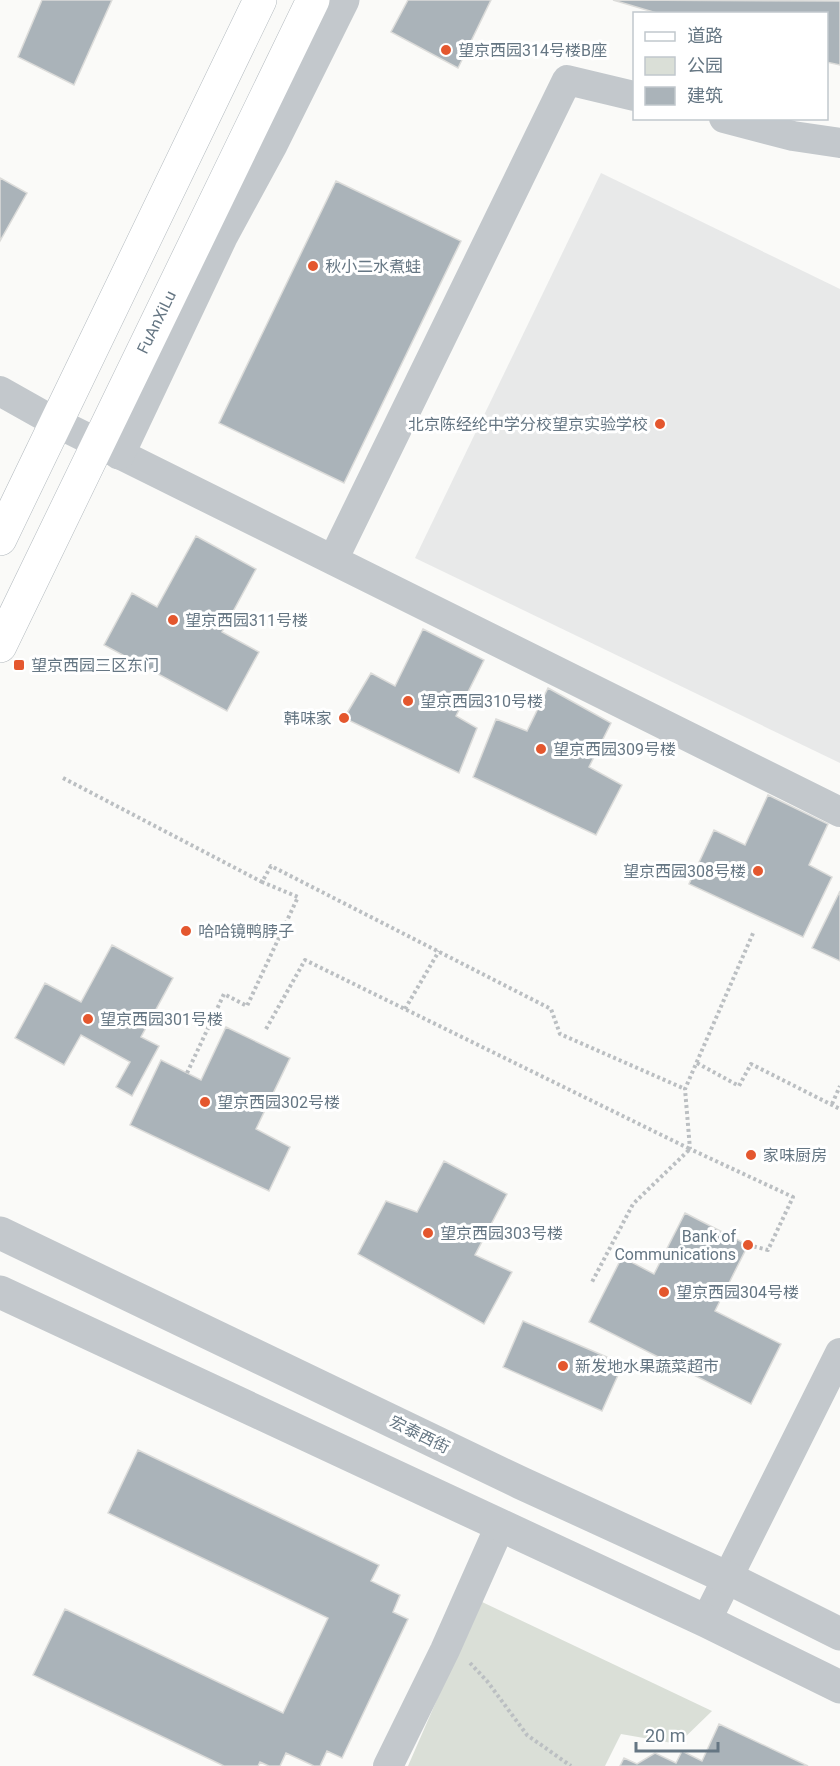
<svg xmlns="http://www.w3.org/2000/svg" width="840" height="1766" font-family="Roboto,'Noto Sans SC',sans-serif">
	<style>
		.built { fill: #e8e9e9 }
		.green { fill: #dadfd7 }
		.building { fill: #aab3b9; stroke: #dcdcda; stroke-width: 1.5 }
		.lines { fill: none; stroke-linecap: round; stroke-linejoin: round }
		.secondary-casing { stroke: #b3babf; stroke-width: 34 }
		.path { stroke: #bbbfc2; stroke-width: 4; stroke-dasharray: 3 3; stroke-linecap: butt }
		.minor { stroke: #c3c8cc; stroke-width: 30 }
		.tertiary { stroke: #c3c8cc; stroke-width: 33 }
		.secondary { stroke: #fff; stroke-width: 33 }
		.poi-dot { fill: #e4572e; stroke: #fff; stroke-width: 2 }
		.labels { text-anchor: middle; stroke-width: 6; stroke-linejoin: round; paint-order: stroke }
		.poi-label { font-size: 16px; fill: #657683; stroke: #fff; text-anchor: start }
		.street-label { font-size: 16px; fill: #657683; stroke: #fff }
	</style>
	<rect width="100%" height="100%" fill="#fafaf8"/>
	<path class="built" d="M601 173 840 289V763L415 558Z"/>
	<path class="green" d="M480 1601 712 1711 678 1744 621 1734 605 1766H408Z"/>
	<path class="building" d="M42 0H112L74 85 18 57Z
		M408 0H491L458 68 391 32Z
		M613 0 840 1V65L826 62V14H660Z
		M0 178 27 193 0 241Z
		M336 181 461 241 344 483 219 423Z
		M196 536 256 569 222 632 259 652 227 711 104 645 132 593 157 607Z
		M423 629 484 660 456 716 477 728 459 773 344 718 371 673 395 686Z
		M548 688 611 723 589 767 622 785 596 835 473 777 496 719 527 731Z
		M768 795 828 824 809 865 832 877 803 937 689 884 714 830 745 845Z
		M840 891V961L812 948Z
		M112 945 173 978 141 1037 159 1046 132 1096 116 1087 130 1062 81 1035 64 1065 15 1038 45 983 81 1002Z
		M226 1027 290 1058 256 1129 290 1147 269 1191 130 1125 161 1060 201 1080Z
		M444 1161 507 1194 475 1255 512 1272 484 1324 358 1254 386 1201 417 1212Z
		M685 1213 748 1245 715 1311 781 1344 751 1404 589 1322 622 1257 654 1274Z
		M523 1321 623 1364 602 1411 503 1367Z
		M138 1450 379 1565 371 1581 400 1595 393 1612 408 1619 342 1758 327 1751 320 1766H314L286 1753 280 1766H269L260 1762 258 1766H224L33 1675 65 1609 283 1713 328 1618 108 1513Z
		M719 1724 808 1766H620L624 1758 637 1764 655 1753 676 1763 682 1751 702 1761Z"/>
	<g class="lines">
		<g class="secondary-casing">
			<path id="secondary" d="M0 539 260 0
				M0 646 313 0"/>
		</g>
		<path class="path" d="M63 778 262 882 271 866 551 1009 560 1034 685 1089
			M405 1009 439 951
			M266 1029 305 960 690 1149 633 1204 592 1282
			M697 1063 739 1086 751 1064 840 1109
			M187 1073 224 994 247 1006 298 897 262 882
			M832 1104 840 1086
			M748 1245 768 1250 793 1197 690 1149 685 1089 754 931
			M470 1663 487 1681 527 1735 571 1766"/>
		<path class="minor" d="M724 118 793 136 840 143
			M0 391 55 422 840 812
			M333 560 567 80 634 96
			M706 1621 840 1353
			M388 1766 445 1650 500 1526"/>
		<path class="tertiary" d="M119 453 222 235 272 143 343 0
			M0 1233 521 1483 728 1578 840 1634
			M0 1292 706 1621 840 1687"/>
		<use href="#secondary" class="secondary"/>
	</g>
	<g class="poi-dot">
		<circle cx="446" cy="50" r="6"/>
		<circle cx="313" cy="266" r="6"/>
		<circle cx="660" cy="424" r="6"/>
		<circle cx="173" cy="620" r="6"/>
		<rect x="13" y="659" width="12" height="12" rx="3"/>
		<circle cx="408" cy="701" r="6"/>
		<circle cx="344" cy="718" r="6"/>
		<circle cx="541" cy="749" r="6"/>
		<circle cx="758" cy="871" r="6"/>
		<circle cx="186" cy="931" r="6"/>
		<circle cx="88" cy="1019" r="6"/>
		<circle cx="205" cy="1102" r="6"/>
		<circle cx="751" cy="1155" r="6"/>
		<circle cx="428" cy="1233" r="6"/>
		<circle cx="748" cy="1245" r="6"/>
		<circle cx="664" cy="1292" r="6"/>
		<circle cx="563" cy="1366" r="6"/>
	</g>
	<g class="labels">
		<g class="poi-label">
			<text x="458" y="56">望京西园314号楼B座</text>
			<text x="325" y="272">秋小二水煮蛙</text>
			<text x="648" y="430" text-anchor="end">北京陈经纶中学分校望京实验学校</text>
			<text x="185" y="626">望京西园311号楼</text>
			<text x="31" y="671">望京西园三区东门</text>
			<text x="420" y="707">望京西园310号楼</text>
			<text x="332" y="724" text-anchor="end">韩味家</text>
			<text x="553" y="755">望京西园309号楼</text>
			<text x="746" y="877" text-anchor="end">望京西园308号楼</text>
			<text x="198" y="937">哈哈镜鸭脖子</text>
			<text x="100" y="1025">望京西园301号楼</text>
			<text x="217" y="1108">望京西园302号楼</text>
			<text x="763" y="1161">家味厨房</text>
			<text x="440" y="1239">望京西园303号楼</text>
			<text x="736" y="1242" text-anchor="end">Bank of<tspan x="736" dy="18">Communications</tspan></text>
			<text x="676" y="1298">望京西园304号楼</text>
			<text x="575" y="1372">新发地水果蔬菜超市</text>
		</g>
		<g class="street-label">
			<text transform="translate(156 322) rotate(-64)" y="6">FuAnXiLu</text>
			<text transform="translate(420 1434) rotate(26)" y="6">宏泰西街</text>
		</g>
	</g>
	<rect x="633" y="12" width="195" height="108" fill="#ffffff" stroke="#c1c8cd" stroke-width="1.5"/>
	<rect x="645" y="32" width="30" height="9" fill="#ffffff" stroke="#c1c8cd" stroke-width="1.5"/>
	<text x="687" y="42" font-size="18" fill="#657683">道路</text>
	<rect x="645" y="57" width="30" height="18" fill="#dadfd7" stroke="#c1c8cd" stroke-width="1.5"/>
	<text x="687" y="72" font-size="18" fill="#657683">公园</text>
	<rect x="645" y="87" width="30" height="18" fill="#aab3b9" stroke="#c1c8cd" stroke-width="1.5"/>
	<text x="687" y="102" font-size="18" fill="#657683">建筑</text>
	<path d="M636 1742v9h82v-9" fill="none" stroke="#657683" stroke-width="3"/>
	<text x="645" y="1742" font-size="18" fill="#657683" stroke="#ffffff" stroke-width="4.5" paint-order="stroke">20 m</text>
</svg>
